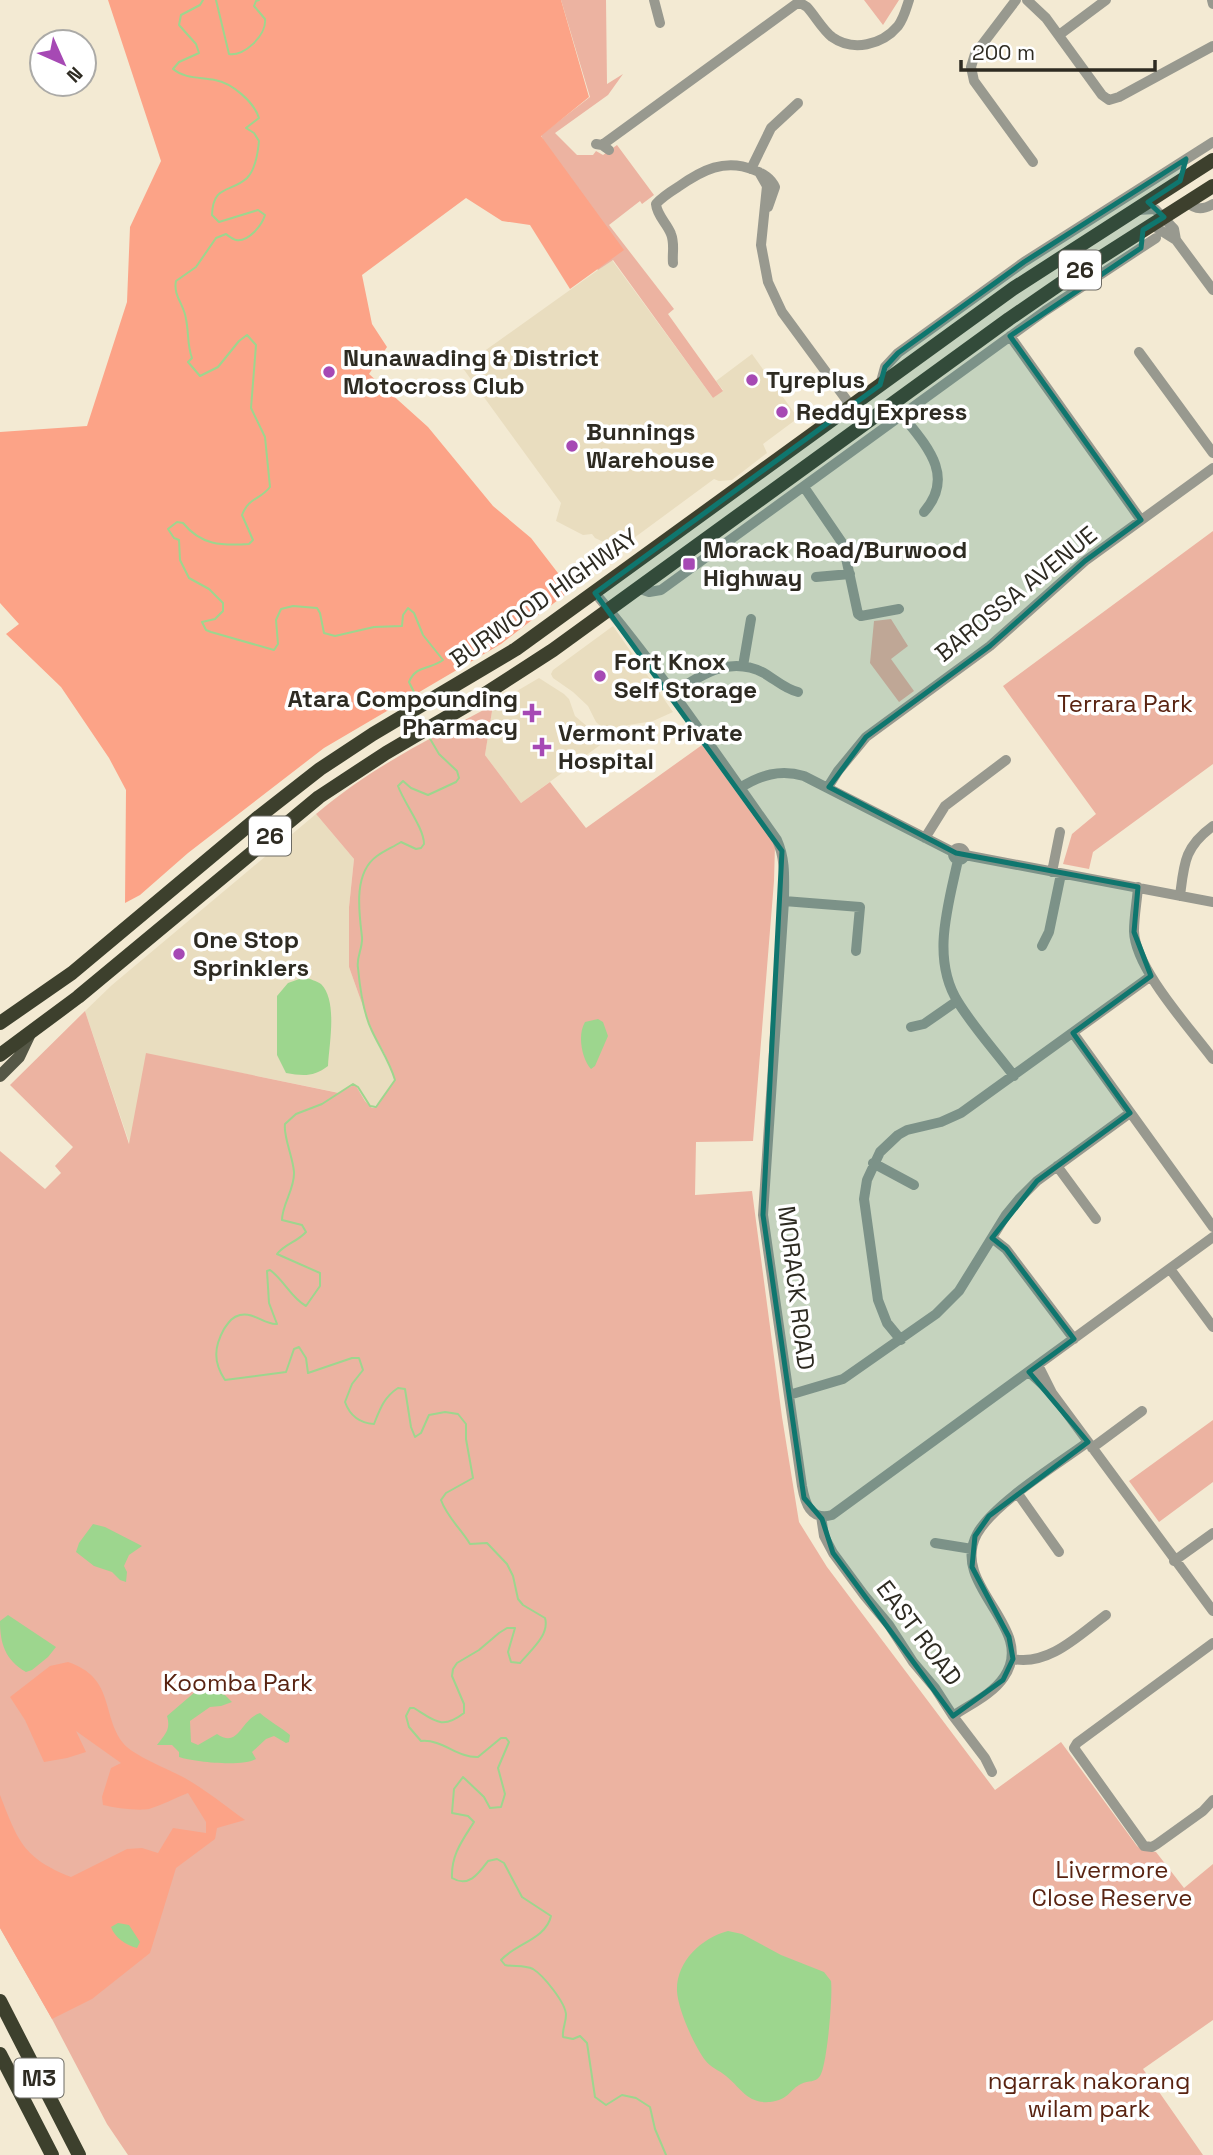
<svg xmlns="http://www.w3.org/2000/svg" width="1213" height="2155" font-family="'Space Grotesk',sans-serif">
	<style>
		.built { fill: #e9ddbf }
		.green { fill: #ecb3a1 }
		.forest { fill: #fca387 }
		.water { fill: #9dd68e }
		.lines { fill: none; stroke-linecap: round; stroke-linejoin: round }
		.stream { stroke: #9dd68e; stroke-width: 2 }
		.minor { stroke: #98998f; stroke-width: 10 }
		.major { stroke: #555746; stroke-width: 12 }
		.highway { stroke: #3d402d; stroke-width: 14 }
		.marked { fill: #0f766e; fill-opacity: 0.2; stroke: #0f766e; stroke-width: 5; stroke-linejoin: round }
		.poi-dot { fill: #a649b4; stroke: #fff; stroke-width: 2.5 }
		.labels { text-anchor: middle; stroke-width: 7; stroke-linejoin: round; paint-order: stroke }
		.shield { fill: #fff; stroke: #6d6b64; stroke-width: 2 }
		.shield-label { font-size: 23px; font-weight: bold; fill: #2e2b22 }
		.poi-label { font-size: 24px; font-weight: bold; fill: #2e2b22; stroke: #fff; text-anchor: start }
		.street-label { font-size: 24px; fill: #2e2b22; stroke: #fff }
		.park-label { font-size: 24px; fill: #592311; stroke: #fff }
	</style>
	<rect width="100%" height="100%" fill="#f3ead3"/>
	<path class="built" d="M612 260 713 398 723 390 716 381 752 354 798 418 763 444 767 453 732 480 719 481 714 479 619 549 595 538 592 534 583 535 556 521 561 503 462 367Z
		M613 626 673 712 653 721 604 729 596 722 588 706 573 692 553 678 551 674 553 670Z
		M539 678 564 694 569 699 575 716 596 734 607 740 521 803 485 755 493 705Z
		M316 814 354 859 349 907V967L371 1029 394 1077V1083L382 1100 372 1108 365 1101 355 1084 340 1093 147 1054 130 1145 85 1011 112 985Z"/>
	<path class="green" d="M561 0H606L607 84 623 74 608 95 555 133 577 155H593L596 151 603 155 617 145 654 195 642 204 640 201 609 225 674 309 668 314 723 391 713 398 613 260 598 270 597 269 541 135 590 97Z
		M864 0H899L883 25Z
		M1213 531V764L1093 852 1089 869 1063 864 1072 834 1096 814 1003 686Z
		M891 619 908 646 891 659 914 691 899 702 870 663 874 621Z
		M493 705 485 755 521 803 550 782 586 828 702 745 775 845 774 881 753 1141 696 1142 695 1195 752 1191 782 1417 799 1522 827 1567 995 1790 1061 1742 1137 1846 1142 1850 1156 1852 1184 1888 1213 1864V2020L1143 2069 1203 2155H128L107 2124 52 2019 0 1928V1151L45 1189 61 1173 55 1166 73 1147 10 1085 85 1011 129 1144 146 1053 339 1093 355 1084 365 1101 372 1108 376 1107 395 1080 384 1053 371 1029 349 967V907L354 859 316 814C370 768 431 738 493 705Z
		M1213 1420V1482L1159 1522 1129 1481Z"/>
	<path class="forest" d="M108 0H561L589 97 541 136 624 250 570 289 530 225 502 221 466 198 362 275 372 324 387 347 369 374 428 427 493 506 531 538 571 590 501 644 324 748 188 853 140 895 125 903 126 790 109 758 61 687 6 634 19 624 0 603V432L87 426 127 302 130 227 161 161Z
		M68 1662C115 1678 101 1714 123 1743 132 1755 168 1769 183 1777 205 1789 225 1806 245 1820L217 1828 215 1839 176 1868 150 1953 92 1999 52 2019 0 1928V1795C18 1841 23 1858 71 1877L127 1849 142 1848 158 1853 173 1828 206 1833V1822L188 1793C175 1798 162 1805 149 1809 138 1811 115 1808 103 1805L102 1797 111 1768 121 1763 76 1731 86 1752 67 1758 44 1762 25 1720 10 1697 50 1666Z"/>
	<path class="water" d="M305 977C309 979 317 981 321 984 338 1001 329 1044 328 1066 314 1077 303 1076 286 1073L277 1055V996L288 983Z
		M598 1019 603 1022 608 1036 595 1066 591 1069C582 1059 577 1035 585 1022Z
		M93 1524 105 1527 142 1546 129 1555 124 1566 127 1572 126 1582 120 1580 112 1572 94 1566 76 1552 79 1543Z
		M8 1615 56 1647 48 1657 32 1670 26 1672C5 1660 0 1643 0 1621Z
		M210 1690 225 1695 232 1702 221 1706 210 1707 190 1721 191 1742 198 1745 217 1734C239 1749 240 1720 260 1713 270 1722 281 1727 290 1735L289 1742 286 1743 274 1736 266 1739 252 1752 256 1759C242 1767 194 1762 179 1757V1752L172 1745H157C165 1734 171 1730 167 1716L195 1692Z
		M118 1923 129 1925 140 1942 137 1948C126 1945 115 1938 111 1927Z
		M728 1931 742 1934 781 1955 824 1972 831 1981C833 1995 827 2066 820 2076 815 2083 809 2080 801 2084 790 2089 789 2100 770 2102 747 2104 740 2087 726 2076 719 2070 711 2068 705 2060 694 2045 678 2010 677 1991 676 1962 701 1938 728 1931Z"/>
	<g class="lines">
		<path class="stream" d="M203 0 200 5 181 15 179 25 196 44 199 53 179 62 173 69C185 79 200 77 215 80 232 83 254 102 259 118L246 128 254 133 259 141C258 152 256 169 247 178 231 193 213 184 212 215L219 222 258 210 265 215C262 225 249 242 236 240 234 240 227 235 226 234L216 238 196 267 176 281C173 296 184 304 186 319 189 333 187 345 192 358L188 362 200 376 218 367 239 341 247 335 256 345 251 408 265 437 270 487C260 500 249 497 242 515L253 540 249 544C221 546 201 545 183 523L177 522 168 529 174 538 179 540 180 560 189 578 209 589 223 603V611L215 619 202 622 206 630 211 632 274 650 278 644 276 620 281 609 293 606 317 608 320 613 324 633 335 636 374 627 402 626 403 615 408 608 414 613 423 635 443 660C429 670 416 665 409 682L414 692 415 703
			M216 0 229 54C244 57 267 35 265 19L254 6 256 1 259 0
			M417 715 423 726
			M429 737 439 754 457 771 459 778 456 782 428 795 411 788 403 781 398 786C404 803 424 828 424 844L421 848 416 849 401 842C393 847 384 851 377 856 353 873 359 912 362 937 363 948 356 957 358 968 360 989 363 1013 372 1031 380 1048 390 1063 395 1080L376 1107 370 1106 358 1087 353 1084 322 1104 296 1114 285 1124C283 1136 293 1157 294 1172 295 1189 282 1204 282 1220L302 1225 306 1232C297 1242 285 1244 277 1254L320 1273V1286L306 1306C291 1298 284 1280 270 1270L267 1271 269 1303 277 1324C264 1325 255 1312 240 1315 232 1317 229 1322 224 1329 214 1347 213 1362 225 1380L286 1372 294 1349 299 1347 306 1358 308 1373 352 1358H359L363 1370 352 1384 345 1402C350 1416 359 1423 374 1424 380 1409 384 1397 398 1388L405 1389 411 1427 415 1437 421 1433 429 1415 445 1412 458 1414 466 1424V1439L473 1478 446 1493 441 1500C447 1517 461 1529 470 1544L487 1543 507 1564 513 1576 518 1599 523 1605 545 1618C550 1635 530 1651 520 1663L511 1662 508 1652 515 1628H507L499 1633 479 1650 457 1663 453 1669 452 1676 464 1704V1713C442 1730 435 1721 414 1708H410L406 1716 409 1727 421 1741C443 1739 457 1758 478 1757L501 1738H506L509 1742 498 1768 505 1794 501 1807 490 1808 484 1797 463 1777 454 1789 452 1813 468 1816 474 1822C462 1841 451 1855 452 1878 469 1888 479 1873 488 1861L497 1859 504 1863 522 1897 551 1916C546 1939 515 1944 501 1960L505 1965C514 1967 524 1965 533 1969 543 1975 566 2003 566 2015 566 2023 562 2029 563 2037L573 2039 580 2036 587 2043 595 2097 606 2105 622 2095 636 2098 650 2107 655 2129 666 2155"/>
		<path class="minor" d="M654 0 660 23
			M1016 0 975 54 971 67 974 81 1033 162
			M1027 0 1046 18 1102 95 1109 100 1119 97 1213 46
			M1212 0 1213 4
			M1059 35 1106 0
			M596 144 602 145 609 150
			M602 145 796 4H802L807 7C816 17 822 29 832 37 853 52 882 45 898 26 904 18 906 9 909 0
			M751 169 771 128 798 103
			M759 172 767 186 761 245 768 282 782 312 851 406
			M1187 202C1195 210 1203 210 1213 204
			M1138 210 1155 209 1174 229 1176 240 1213 290
			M1152 225 1176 240
			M673 263C672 253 675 244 671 234 667 223 657 216 656 204 662 197 670 192 678 187 702 170 725 158 754 170 764 174 771 178 775 187L768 207
			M1010 336 1141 520
			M1139 352 1213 453
			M880 385 885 367 898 353 1024 262 1213 142
			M902 415C926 445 956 476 924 512
			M804 487 843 544 858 614 861 616 899 609
			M816 577 850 574
			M640 589 649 592 661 590 1045 311 1156 238
			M595 593C661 671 718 757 777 840 786 860 784 880 784 901L763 1215 802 1486C805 1503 810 1521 832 1515L1213 1237
			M743 666 751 619
			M672 694C701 675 729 655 764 673 776 680 785 689 798 692
			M828 787 838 771 866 737 990 646 1085 561 1213 468
			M740 788C760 775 780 769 804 776L953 852
			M925 838 945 806 1006 760
			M953 854a6 6 0 1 1 12 0a6 6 0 1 1-12 0Z
			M965 855 1213 902
			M958 860C948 906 931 959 958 1002 974 1028 996 1052 1014 1076
			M1052 872 1060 832
			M1138 887C1137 901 1134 917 1134 931 1135 969 1190 1028 1213 1059
			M1180 896C1184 864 1184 847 1213 826
			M784 901 860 907 856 951
			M1042 946 1049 932 1061 874
			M911 1027 924 1024 957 1001
			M1073 1033 1213 1227
			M873 1163 914 1185
			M1057 1166 1096 1219
			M992 1238 1006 1249 1074 1339
			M1170 1269 1213 1327
			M901 1340 887 1323 878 1300 864 1199 867 1180 880 1152 898 1135 907 1130 941 1122 961 1113 1151 976
			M1038 1365 1052 1393
			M1029 1372 1052 1393 1213 1611
			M789 1395 843 1379 936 1314 959 1291 1006 1215 1020 1198 1037 1181 1130 1113
			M1092 1448 1142 1411
			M1018 1494 1059 1552
			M821 1516 824 1536 833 1553 864 1595 889 1625 913 1662 935 1688 953 1716 985 1758 992 1772
			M935 1543 972 1549
			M1174 1561 1213 1533
			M1213 1643 1077 1743 1074 1748 1144 1846 1152 1847 1157 1844 1203 1811 1213 1800
			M1013 1659C1049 1666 1079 1635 1106 1615
			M953 1716C969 1705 993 1694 1004 1677 1038 1628 949 1586 977 1534 993 1504 1058 1464 1088 1442"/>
		<path class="major" d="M0 1076 19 1057 29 1036"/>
		<path class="highway" d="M0 1023 72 973 256 819 320 769 373 734 516 649 1014 288 1213 160
			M0 1055 78 997 319 797 386 753 471 703 553 650 1009 319 1070 277 1213 186
			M0 2001 79 2155
			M0 2054 52 2155"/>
	</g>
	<path class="marked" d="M1186 159 1180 181 1148 202 1164 217 1143 230 1141 248 1010 336 1141 520 1085 561 990 646 866 737 829 787 956 853 1138 887 1134 932 1151 976 1073 1033 1130 1113 1037 1181 992 1238 1006 1249 1074 1339 1029 1372 1088 1442 989 1516 975 1536 972 1567 1009 1637 1013 1659 1003 1680 953 1716 833 1553 822 1519 804 1498 763 1215 782 851 595 593 880 385 885 367 898 353 1024 262Z"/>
	<g class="poi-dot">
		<circle cx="329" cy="372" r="7"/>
		<circle cx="752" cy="380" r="7"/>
		<circle cx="782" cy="412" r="7"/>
		<circle cx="572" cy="446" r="7"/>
		<rect x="682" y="557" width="14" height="14" rx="3.5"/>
		<circle cx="600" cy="676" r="7"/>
		<path d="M528.5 702.5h7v7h7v7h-7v7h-7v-7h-7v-7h7z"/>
		<path d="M538.5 736.5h7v7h7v7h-7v7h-7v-7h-7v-7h7z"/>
		<circle cx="179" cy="954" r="7"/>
	</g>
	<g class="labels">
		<g class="shield">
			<rect x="1059" y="250.5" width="42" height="39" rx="5"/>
			<rect x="249" y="816.5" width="42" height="39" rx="5"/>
			<rect x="14.5" y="2058.5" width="49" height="39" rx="5"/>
		</g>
		<g class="shield-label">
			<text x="1080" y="278">26</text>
			<text x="270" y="844">26</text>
			<text x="39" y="2086">M3</text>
		</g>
		<g class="poi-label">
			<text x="343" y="366">Nunawading &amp; District<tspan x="343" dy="28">Motocross Club</tspan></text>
			<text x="766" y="388">Tyreplus</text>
			<text x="796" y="420">Reddy Express</text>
			<text x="586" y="440">Bunnings<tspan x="586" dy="28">Warehouse</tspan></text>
			<text x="703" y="558">Morack Road/Burwood<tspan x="703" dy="28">Highway</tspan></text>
			<text x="614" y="670">Fort Knox<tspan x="614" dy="28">Self Storage</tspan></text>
			<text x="518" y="707" text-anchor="end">Atara Compounding<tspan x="518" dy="28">Pharmacy</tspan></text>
			<text x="558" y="741">Vermont Private<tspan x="558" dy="28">Hospital</tspan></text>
			<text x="193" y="948">One Stop<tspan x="193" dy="28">Sprinklers</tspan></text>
		</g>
		<g class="street-label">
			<text transform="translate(1016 594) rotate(-39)" y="8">BAROSSA AVENUE</text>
			<text transform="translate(544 598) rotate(-35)" y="8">BURWOOD HIGHWAY</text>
			<text transform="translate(796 1288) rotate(83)" y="8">MORACK ROAD</text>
			<text transform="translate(919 1633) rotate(53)" y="8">EAST ROAD</text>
		</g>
		<g class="park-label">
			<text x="1125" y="712">Terrara Park</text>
			<text x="238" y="1691">Koomba Park</text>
			<text x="1112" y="1878">Livermore<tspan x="1112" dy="28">Close Reserve</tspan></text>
			<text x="1089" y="2089">ngarrak nakorang<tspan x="1089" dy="28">wilam park</tspan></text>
		</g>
	</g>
	<g transform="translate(63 63) rotate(135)"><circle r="33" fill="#ffffff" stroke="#abaaa7" stroke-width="2"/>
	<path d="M0-5L12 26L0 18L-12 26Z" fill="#a649b4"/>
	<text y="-10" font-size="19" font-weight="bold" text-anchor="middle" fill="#2e2b22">N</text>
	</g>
	<path d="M961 60v10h194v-10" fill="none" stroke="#2e2b22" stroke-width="3.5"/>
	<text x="972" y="60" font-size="21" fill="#2e2b22" stroke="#ffffff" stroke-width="5" paint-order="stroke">200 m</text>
</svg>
